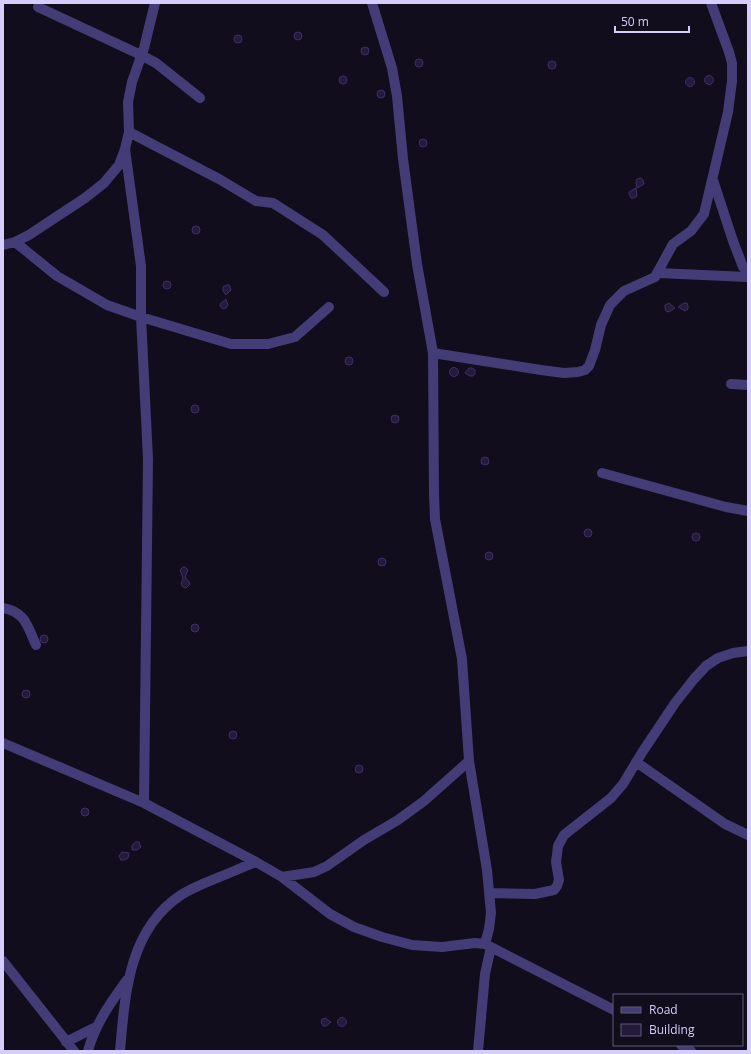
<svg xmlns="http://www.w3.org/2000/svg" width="751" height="1054" font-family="'Open Sans',sans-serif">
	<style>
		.building { fill: #241b3c; stroke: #3e2f66 }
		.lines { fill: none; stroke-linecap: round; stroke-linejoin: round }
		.minor { stroke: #433c77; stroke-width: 10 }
	</style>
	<rect width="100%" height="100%" fill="#110d1c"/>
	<path class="building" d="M294 36a4 4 0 1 1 8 0a4 4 0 1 1-8 0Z
		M234 39a4 4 0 1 1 8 0a4 4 0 1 1-8 0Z
		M361 51a4 4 0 1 1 8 0a4 4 0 1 1-8 0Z
		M415 63a4 4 0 1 1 8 0a4 4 0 1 1-8 0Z
		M548 65a4 4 0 1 1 8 0a4 4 0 1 1-8 0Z
		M704.5 80a4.5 4.5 0 1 1 9 0a4.5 4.5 0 1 1-9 0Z
		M339 80a4 4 0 1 1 8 0a4 4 0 1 1-8 0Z
		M685.5 82a4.5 4.5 0 1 1 9 0a4.5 4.5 0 1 1-9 0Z
		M377 94a4 4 0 1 1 8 0a4 4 0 1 1-8 0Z
		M419 143a4 4 0 1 1 8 0a4 4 0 1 1-8 0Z
		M641 178 643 180 644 184 637 188 636 183 637 179Z
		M636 188 637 196 635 198H631L629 194V192Z
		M192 230a4 4 0 1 1 8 0a4 4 0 1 1-8 0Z
		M163 285a4 4 0 1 1 8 0a4 4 0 1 1-8 0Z
		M227 285H229L231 290 226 295 223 291V287Z
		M226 299 228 305 226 308 223 309 220 306V304Z
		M669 303 675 308 669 312 666 311 665 308V305Z
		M684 303H687L688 306V309L685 311 678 307Z
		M345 361a4 4 0 1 1 8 0a4 4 0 1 1-8 0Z
		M449.5 372a4.5 4.5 0 1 1 9 0a4.5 4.5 0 1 1-9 0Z
		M469 368H472L475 370V374L473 376H470L465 373Z
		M191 409a4 4 0 1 1 8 0a4 4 0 1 1-8 0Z
		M391 419a4 4 0 1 1 8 0a4 4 0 1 1-8 0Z
		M481 461a4 4 0 1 1 8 0a4 4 0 1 1-8 0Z
		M584 533a4 4 0 1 1 8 0a4 4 0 1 1-8 0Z
		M692 537a4 4 0 1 1 8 0a4 4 0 1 1-8 0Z
		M485 556a4 4 0 1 1 8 0a4 4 0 1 1-8 0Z
		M378 562a4 4 0 1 1 8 0a4 4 0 1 1-8 0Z
		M183 567H185L188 570 185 577 189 582 190 584 186 588 183 587 181 584 183 578 180 570Z
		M191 628a4 4 0 1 1 8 0a4 4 0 1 1-8 0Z
		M40 639a4 4 0 1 1 8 0a4 4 0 1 1-8 0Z
		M22 694a4 4 0 1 1 8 0a4 4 0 1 1-8 0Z
		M229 735a4 4 0 1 1 8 0a4 4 0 1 1-8 0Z
		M355 769a4 4 0 1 1 8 0a4 4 0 1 1-8 0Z
		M81 812a4 4 0 1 1 8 0a4 4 0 1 1-8 0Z
		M136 842H139L141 847 137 850H132V845Z
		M122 852 129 853 128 858 125 860H121L119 856Z
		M337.5 1022a4.5 4.5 0 1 1 9 0a4.5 4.5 0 1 1-9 0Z
		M325 1018 331 1022 326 1026H323L321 1022 322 1019Z"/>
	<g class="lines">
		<path class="minor" d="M372 3 392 68 397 96 403 159 417 264 433 353 434 494 435 519 462 659 469 761 487 870 491 913 489 929 485 944
			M38 7 141 55 156 63 200 98
			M129 132 219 179 256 201 273 203 323 235 384 292
			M125 149 141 266V317L148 459 144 803
			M713 180 733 241 743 267 748 272
			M15 242 57 276 107 305 141 317 231 344H268L295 337 329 307
			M3 245 15 242 29 235 85 198 104 183 119 165 125 149 129 132 128 102 132 82 144 48 155 3
			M658 273 748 277
			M433 353 541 370 564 373 578 372 585 370 589 366 595 350 601 325 610 305 624 291 655 277 673 244 691 231 704 214 728 112 732 81V63L729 52 711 3
			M731 384 748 385
			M602 473 726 507 748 511
			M3 608C25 612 27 625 36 645
			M3 743 144 803 256 862 282 877 330 914 354 927 382 937 412 945 442 947 475 943 485 944 614 1010
			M636 762 725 824 748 835
			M282 877 314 872 327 866 364 840 398 820 424 801 469 761
			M490 893 535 894 554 890 557 886 559 880 556 862 557 855 558 846 564 835 611 798 623 784 643 751 675 703 694 679 706 666 718 658 733 653 748 651
			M3 961 74 1051
			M66 1042 96 1027
			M681 1045 691 1051
			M88 1051C95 1024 111 1002 127 980
			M120 1051C125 995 128 930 181 895 192 888 205 883 217 878 230 873 243 867 256 862
			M478 1051 485 974 491 947"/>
	</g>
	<rect width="751" height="1054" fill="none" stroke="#d5cdfb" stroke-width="8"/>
	<rect x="613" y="994" width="130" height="52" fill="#110d1c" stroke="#5f5a75"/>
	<rect x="621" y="1007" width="20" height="6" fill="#433c77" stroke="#5f5a75"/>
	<text x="649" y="1014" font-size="12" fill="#d5cdfb">Road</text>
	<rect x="621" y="1024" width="20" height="12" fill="#241b3c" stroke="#5f5a75"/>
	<text x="649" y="1034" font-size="12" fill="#d5cdfb">Building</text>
	<path d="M615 26v6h74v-6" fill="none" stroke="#d5cdfb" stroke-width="2"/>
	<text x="621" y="26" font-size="12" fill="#d5cdfb" stroke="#110d1c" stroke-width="3" paint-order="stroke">50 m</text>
</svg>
